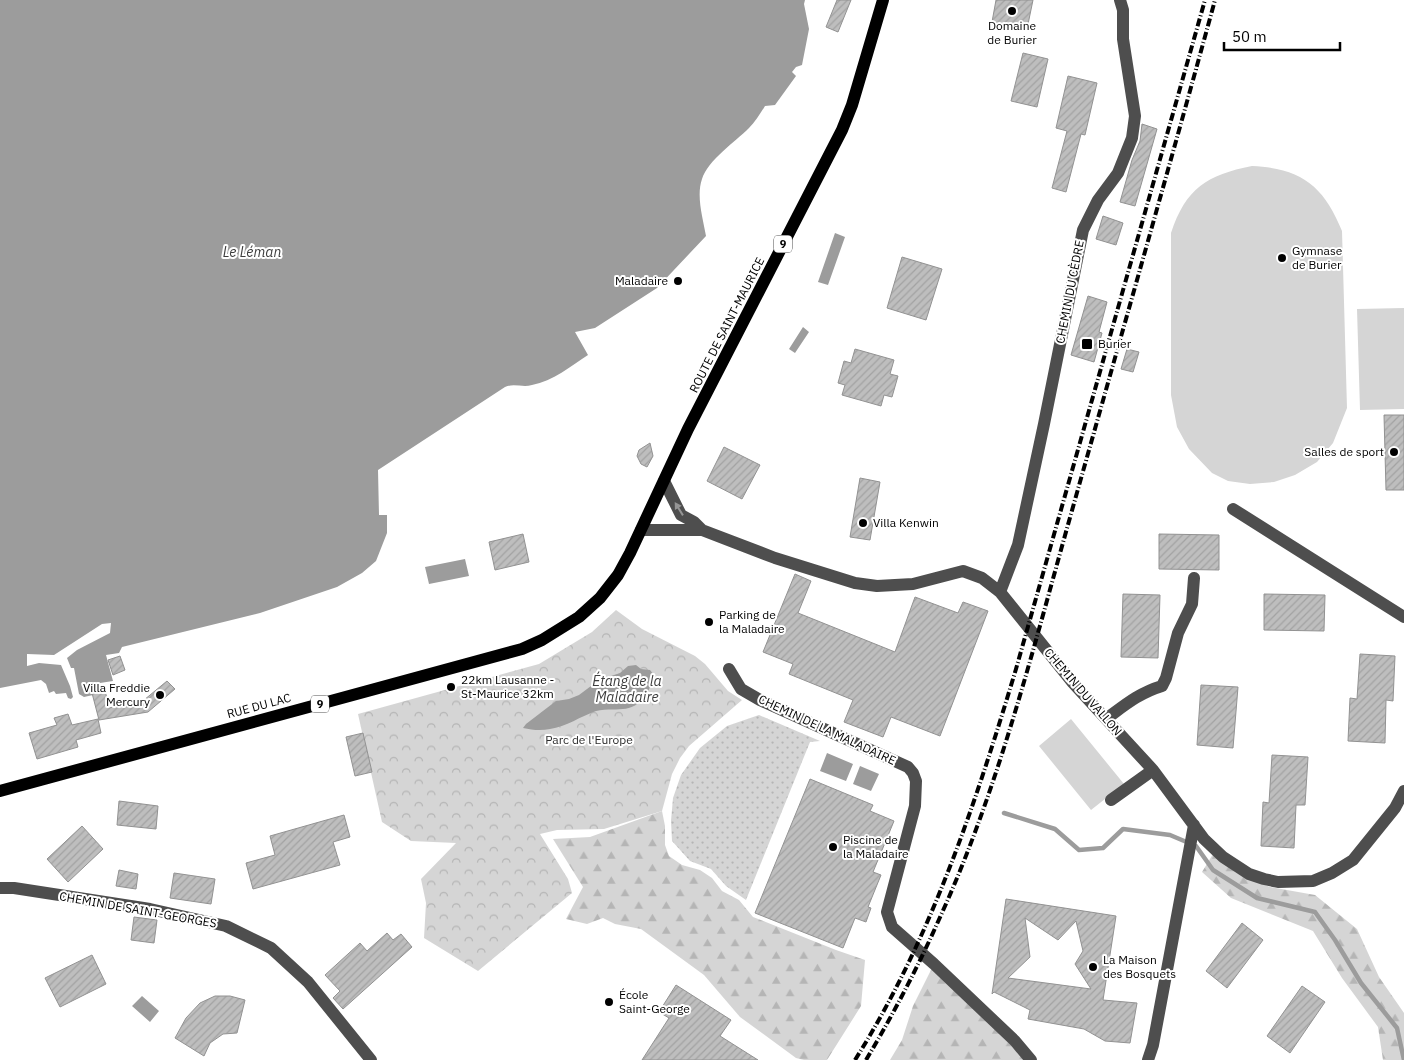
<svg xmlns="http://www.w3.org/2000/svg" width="1404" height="1060" font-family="'IBM Plex Sans',sans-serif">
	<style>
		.grass { fill: url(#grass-dots) }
		.forest { fill: url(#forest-firs) }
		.park { fill: url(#park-crowns) }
		.pitch { fill: #d5d5d5 }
		.water { fill: #9c9c9c }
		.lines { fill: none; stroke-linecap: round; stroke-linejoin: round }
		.stream { stroke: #9c9c9c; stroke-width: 4.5 }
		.building { fill: url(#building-hatch); stroke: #929292; fill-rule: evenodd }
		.minor { stroke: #4e4e4e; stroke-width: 12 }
		.major { stroke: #000; stroke-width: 12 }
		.rail { stroke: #000; stroke-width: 4; stroke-dasharray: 8 2.5 1 2.5; stroke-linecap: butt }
		.oneway { fill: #959595 }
		.poi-dot { fill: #000; stroke: #fff; stroke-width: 2 }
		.labels { text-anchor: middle; stroke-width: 4; stroke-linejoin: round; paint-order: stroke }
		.shield { fill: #fff; stroke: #4c4c4c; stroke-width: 1 }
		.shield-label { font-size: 11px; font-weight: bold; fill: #000 }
		.poi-label { font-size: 12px; fill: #000; stroke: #fff; text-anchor: start }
		.street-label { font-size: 12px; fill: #000; stroke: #fff }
		.park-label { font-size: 12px; fill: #2c2c2c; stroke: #fff }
		.water-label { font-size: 14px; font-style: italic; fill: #3d3d3d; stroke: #fff }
	</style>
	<defs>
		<pattern id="grass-dots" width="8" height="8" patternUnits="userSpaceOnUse" patternTransform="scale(1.25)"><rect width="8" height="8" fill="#d5d5d5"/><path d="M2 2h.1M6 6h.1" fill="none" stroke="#b5b5b5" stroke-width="1.8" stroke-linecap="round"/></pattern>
		<pattern id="forest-firs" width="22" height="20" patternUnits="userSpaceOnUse" patternTransform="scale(1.25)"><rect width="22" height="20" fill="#d5d5d5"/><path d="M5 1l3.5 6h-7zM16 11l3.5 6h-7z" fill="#b5b5b5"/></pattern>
		<pattern id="park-crowns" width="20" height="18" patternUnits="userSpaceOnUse" patternTransform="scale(1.25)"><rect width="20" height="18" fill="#d5d5d5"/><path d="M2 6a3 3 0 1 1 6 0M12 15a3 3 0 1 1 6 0" fill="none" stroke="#b5b5b5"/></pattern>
		<pattern id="building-hatch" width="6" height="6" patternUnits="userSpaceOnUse" patternTransform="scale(1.25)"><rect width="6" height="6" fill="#bebebe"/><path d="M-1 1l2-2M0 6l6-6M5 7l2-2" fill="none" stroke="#a2a2a2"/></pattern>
	</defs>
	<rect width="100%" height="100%" fill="#fff"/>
	<path class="grass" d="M759 715 820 741 810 742 746 900 726 886 711 869 690 861 672 841 671 821 673 798 681 775 700 748 727 726Z"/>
	<path class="forest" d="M662 811 665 826V845L669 856 682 865 700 870 712 878 722 891 739 900 753 917 836 950 865 960 861 1006 827 1060H804L796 1058 740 1017 704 975 641 929 615 924 603 918 587 924 566 919 583 887 553 839 590 837Z
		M1213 854 1241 875 1270 887 1315 895 1357 929 1379 977 1404 1013V1060H1383L1378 1027 1342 978 1313 931 1231 898 1202 872Z
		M934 964 1031 1060H890L902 1040 913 1006Z"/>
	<path class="park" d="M616 610 642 629 695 656 705 664 728 691 742 700 689 746 680 758 672 774 662 811 604 829 557 830 540 834 568 879 572 893 478 971 424 938 426 903 421 879 456 843 411 841 382 822 358 714 539 664 592 632Z"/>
	<path class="pitch" d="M1252 166C1301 168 1324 186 1342 231L1347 408 1333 443 1317 462 1295 475 1274 482 1250 484 1228 481 1212 473 1189 449 1177 427 1171 395V233C1186 188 1207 175 1252 166Z
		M1404 308V409L1360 410 1357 309Z
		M1071 719 1124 784 1091 810 1039 746Z"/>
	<path class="water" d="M0 0H805L804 4 809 29 802 65 796 67 792 72 796 76 775 105 765 106C760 114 755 122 749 128 735 142 708 160 702 179 696 196 703 219 706 236L657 288 595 328 575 332 588 355C571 366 553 381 532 385 523 388 514 383 505 387L378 470 379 515H387V533L376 561 362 573 337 587 260 613 122 647 119 653 106 655 113 681 100 683V691L93 693V695L84 697 79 694 74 668H71L67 658 77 650 110 633 111 623 102 624 54 655 27 654V666L39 663 61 665 70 686 73 697 71 699 68 698 66 693 56 694 54 691 49 693 46 684 41 680 0 688Z
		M835 233 845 237 828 285 818 282Z
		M803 327 809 332 795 353 789 349Z
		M465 559 469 576 429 584 425 567Z
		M636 665 641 669 650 670 654 675C652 685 646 698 637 704 626 713 609 707 596 711 581 716 566 727 550 729 541 731 532 730 523 728L526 724 556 701 569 699 579 695 603 677 611 676 620 673 628 666Z
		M827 753 853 764 846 781 820 771Z
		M860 766 879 774 871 791 853 784Z
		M142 996 159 1011 150 1022 132 1006Z"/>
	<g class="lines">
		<path class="stream" d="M1004 813 1055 829 1079 850 1103 848 1123 829 1170 835 1196 846 1213 870 1257 898 1315 912 1335 940 1361 983 1397 1028 1404 1060"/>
	</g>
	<path class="building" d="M837 0H851L838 32 826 27Z
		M996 0H1033L1027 29 992 22Z
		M1023 53 1048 59 1037 107 1011 101Z
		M1068 76 1097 83 1085 135 1081 134 1066 192 1052 188 1067 131 1056 128Z
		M1142 124 1157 129 1135 206 1120 202 1132 160 1140 141Z
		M1103 216 1123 223 1116 245 1096 239Z
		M902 257 942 269 926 320 887 308Z
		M1088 296 1107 302 1099 332 1102 333 1094 362 1071 355Z
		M855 349 894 360 890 374 898 376 892 397 884 395 881 406 842 395 845 385 838 383 844 361 851 363Z
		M1127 349 1139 352 1133 372 1121 369Z
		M1384 415H1404V490H1386Z
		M650 443 653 456 647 467 641 464 637 456 639 450Z
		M724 447 760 465 742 499 707 481Z
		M860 478 880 482 870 540 850 537Z
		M523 534 529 562 495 570 489 542Z
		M1159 534 1219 535V570L1159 569Z
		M795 574 811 581 798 613 895 652 915 597 958 613 963 602 988 611 940 736 891 717 883 737 844 722 853 700 789 674 793 664 763 652Z
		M1123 594 1160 595 1158 658 1121 657Z
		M1264 594 1325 595 1324 631 1264 630Z
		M1360 654 1395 656 1393 701 1386 700 1385 743 1348 741 1350 698 1357 699Z
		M120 656 125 670 113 675 108 660Z
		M167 681 175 689 148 712 99 720 92 693 105 690 109 708 144 700Z
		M1201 685 1238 687 1233 748 1197 745Z
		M68 714 72 725 98 719 101 733 76 740 78 747 37 759 29 733 57 725 54 718Z
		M363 733 372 772 355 776 346 737Z
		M1272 755 1308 757 1305 805H1296L1294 848 1261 846 1263 802 1269 803Z
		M810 779 873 805 870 811 894 821 873 872 881 875 868 907 871 908 866 922 855 918 843 948 755 913Z
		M119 801 158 806 156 829 117 825Z
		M344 815 350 837 333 842 340 865 253 889 246 863 275 855 270 836Z
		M82 826 103 849 68 882 47 859Z
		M119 870 138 874 136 889 116 886Z
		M174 873 215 879 211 904 170 898Z
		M1006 899 1116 916 1103 1000 1137 1003 1130 1043 1105 1041 1084 1029 1028 1019 1030 1010 994 992 992 994ZM1025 918 1058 940 1076 921 1083 951 1075 964 1091 989 1008 978 1030 957Z
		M134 917 157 920 154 943 131 940Z
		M1242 923 1263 940 1227 988 1206 971Z
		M387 933 393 940 401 934 412 947 343 1009 333 998 340 991 325 975 360 943 367 951Z
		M92 955 106 984 60 1007 45 978Z
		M676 985 731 1020 720 1036 758 1060H642L669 1018 659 1012Z
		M1302 986 1325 1002 1290 1053 1267 1036Z
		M215 996H230L245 1000 237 1033 223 1034 210 1043 204 1056 175 1038 186 1018 200 1003Z"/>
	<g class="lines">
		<path class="minor" d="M664 481 681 515 694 522 702 530
			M1233 509 1404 617
			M641 530H702L775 558 855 583 877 586 913 584 963 571 982 578 1000 592 1073 683 1153 770 1204 839 1223 857 1249 874 1264 879 1278 882 1313 881 1332 873 1353 860 1395 808 1404 791
			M1000 592 1018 545 1044 424 1083 230 1098 200 1118 173 1132 138 1135 116 1123 39V10L1120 0
			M729 669 741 689 760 700 908 767 913 773 916 781 915 806 887 912 892 927 934 964 1015 1041 1031 1060
			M1106 719C1125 705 1139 693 1162 686L1166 678 1178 633 1192 604 1194 578
			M1111 800 1153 770
			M0 888H14L150 909 226 926 271 948 308 982 371 1060
			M1148 1060 1153 1045 1194 825"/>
		<path class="major" d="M0 791 522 649 542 640 579 617 600 598 618 575 630 553 688 429 842 130 852 105 883 0"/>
		<path class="rail" d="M855 1060C931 939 975 805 1016 669L1205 0
			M866 1060C894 1013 919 965 941 915 999 787 1033 649 1071 514 1119 343 1168 172 1215 0"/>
	</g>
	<defs><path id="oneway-solid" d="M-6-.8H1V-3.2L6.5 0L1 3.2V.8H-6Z" transform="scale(1.25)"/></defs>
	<use class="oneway" href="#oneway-solid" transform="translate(679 509) rotate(-122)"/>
	<g class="poi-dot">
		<circle cx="1012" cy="11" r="5"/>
		<circle cx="1282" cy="258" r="5"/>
		<circle cx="678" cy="281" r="5"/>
		<rect x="1081" y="338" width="12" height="12" rx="2.5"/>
		<circle cx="1394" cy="452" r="5"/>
		<circle cx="863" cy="523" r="5"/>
		<circle cx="709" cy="622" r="5"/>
		<circle cx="451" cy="687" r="5"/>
		<circle cx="160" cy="695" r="5"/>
		<circle cx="833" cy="847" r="5"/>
		<circle cx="1093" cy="967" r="5"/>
		<circle cx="609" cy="1002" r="5"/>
	</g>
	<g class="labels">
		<g class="shield">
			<rect x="774" y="235.5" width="18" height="17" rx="4"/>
			<rect x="311" y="695.5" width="18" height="17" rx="4"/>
		</g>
		<g class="shield-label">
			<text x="783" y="248">9</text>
			<text x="320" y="708">9</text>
		</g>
		<g class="poi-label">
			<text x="1012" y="30" text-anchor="middle">Domaine<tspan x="1012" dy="14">de Burier</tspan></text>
			<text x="1292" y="255">Gymnase<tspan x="1292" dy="14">de Burier</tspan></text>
			<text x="668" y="285" text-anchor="end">Maladaire</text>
			<text x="1098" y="348">Burier</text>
			<text x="1384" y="456" text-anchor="end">Salles de sport</text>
			<text x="873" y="527">Villa Kenwin</text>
			<text x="719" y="619">Parking de<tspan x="719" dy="14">la Maladaire</tspan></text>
			<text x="461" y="684">22km Lausanne -<tspan x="461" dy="14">St-Maurice 32km</tspan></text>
			<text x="150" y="692" text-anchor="end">Villa Freddie<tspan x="150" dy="14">Mercury</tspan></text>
			<text x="843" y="844">Piscine de<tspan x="843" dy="14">la Maladaire</tspan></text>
			<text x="1103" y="964">La Maison<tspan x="1103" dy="14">des Bosquets</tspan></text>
			<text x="619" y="999">École<tspan x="619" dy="14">Saint-George</tspan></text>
		</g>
		<g class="street-label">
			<text transform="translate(1070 292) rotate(-79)" y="4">CHEMIN DU CÈDRE</text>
			<text transform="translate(727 325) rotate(-63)" y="4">ROUTE DE SAINT-MAURICE</text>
			<text transform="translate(1083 692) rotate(49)" y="4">CHEMIN DU VALLON</text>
			<text transform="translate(259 706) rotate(-15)" y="4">RUE DU LAC</text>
			<text transform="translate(827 730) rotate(25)" y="4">CHEMIN DE LA MALADAIRE</text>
			<text transform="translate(138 910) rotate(10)" y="4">CHEMIN DE SAINT-GEORGES</text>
		</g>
		<g class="park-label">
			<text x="589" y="744">Parc de l'Europe</text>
		</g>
		<g class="water-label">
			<text x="252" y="257">Le Léman</text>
			<text x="627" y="686">Étang de la<tspan x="627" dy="16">Maladaire</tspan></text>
		</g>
	</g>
	<path d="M1224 42v8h116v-8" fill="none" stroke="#000000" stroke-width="2.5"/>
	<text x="1232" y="42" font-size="15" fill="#000000" stroke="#ffffff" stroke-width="4" paint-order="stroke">50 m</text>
</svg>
